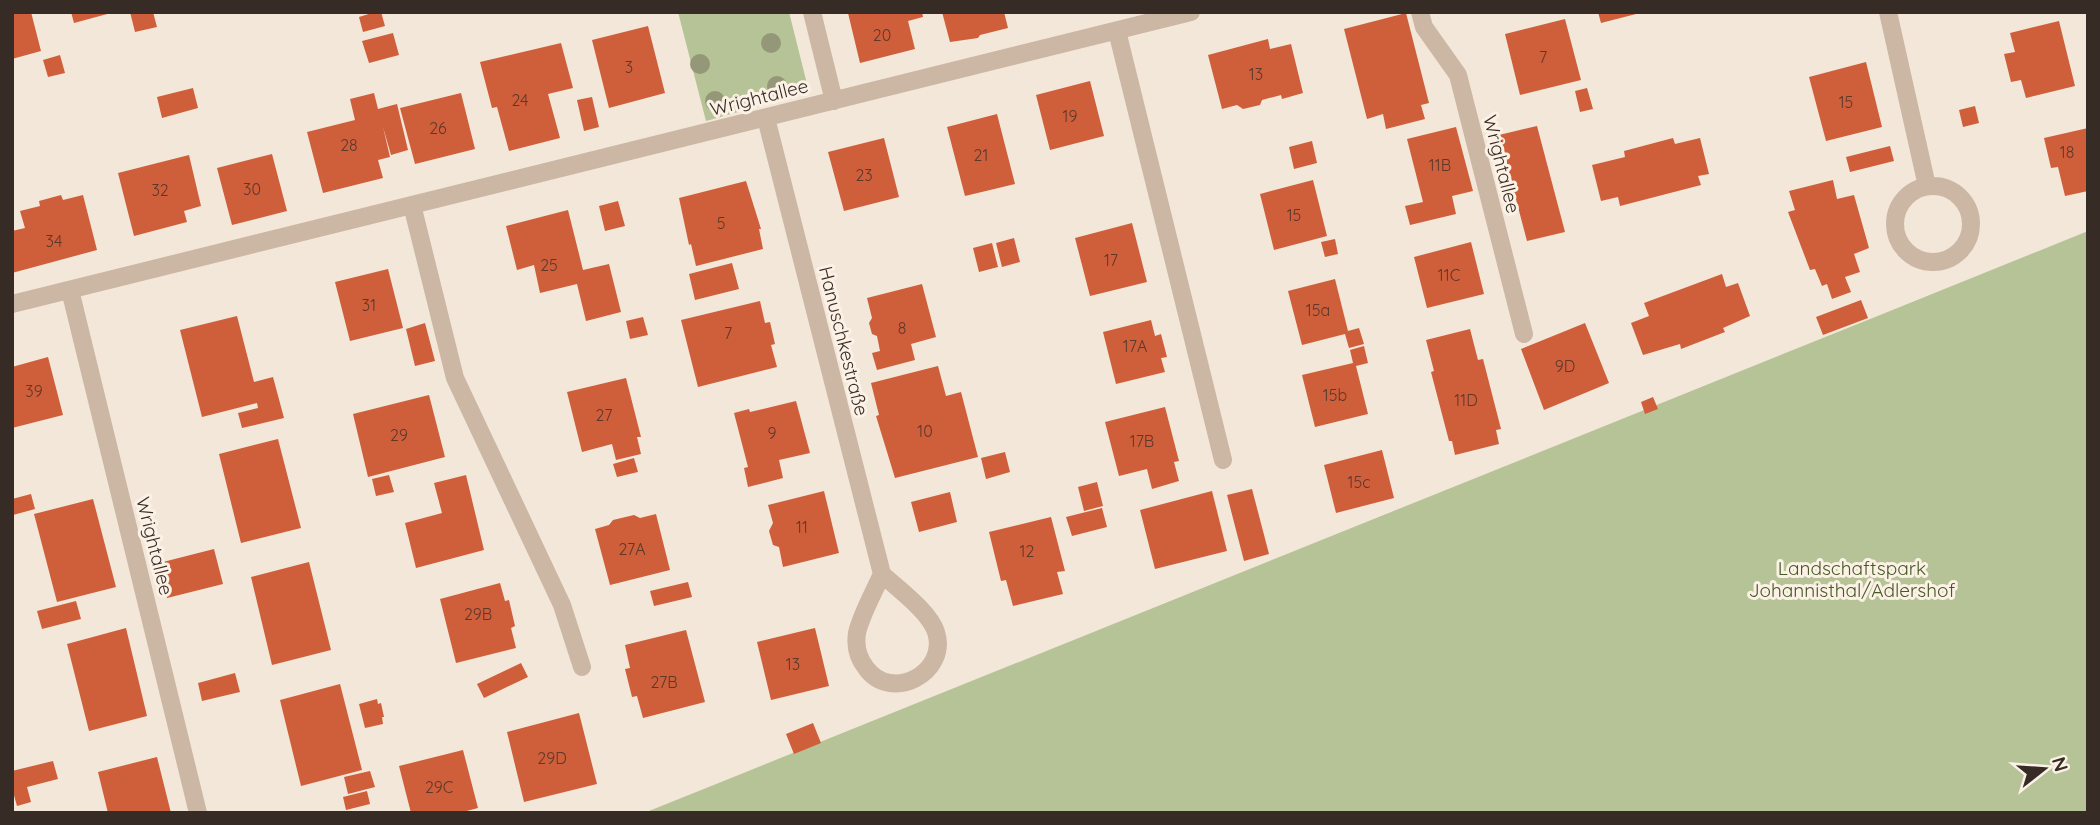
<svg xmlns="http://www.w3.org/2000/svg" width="2100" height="825" font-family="Quicksand,sans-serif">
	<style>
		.green { fill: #b5c397 }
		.building { fill: #cf5e3a }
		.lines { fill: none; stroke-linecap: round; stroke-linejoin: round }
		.street { stroke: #ccb6a4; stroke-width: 18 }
		.tree { fill: #949878 }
		.labels { text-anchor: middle; stroke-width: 6; stroke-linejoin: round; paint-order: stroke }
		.number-label { font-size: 16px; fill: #5d382b }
		.street-label { font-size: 19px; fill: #372b26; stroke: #fbf1e5 }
		.park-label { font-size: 19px; fill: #465728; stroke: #fbf1e5 }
	</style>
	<rect width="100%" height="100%" fill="#f3e7d9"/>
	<path class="green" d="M678 12H789L809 92 706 121Z
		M2088 231V813H644L1890 311Z"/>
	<path class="building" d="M12 12H31L41 51 12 59Z
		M71 12H111V13L74 23Z
		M130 12H153L157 27 135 32Z
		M375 12H381L385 26 363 32 359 17Z
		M852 12H922L923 17 908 21 915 49 860 63 848 13Z
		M942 12H1004L1008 28 980 35 978 38 950 42Z
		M1598 12H1640V13L1601 23Z
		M1406 13 1429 103 1421 105 1425 119 1386 129 1383 114 1367 119 1344 29Z
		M1565 19 1581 80 1520 95 1505 34Z
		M2059 21 2075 86 2026 98 2021 80 2011 82 2004 54 2015 52 2010 33Z
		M648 26 665 93 609 108 592 40Z
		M393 33 399 55 369 63 362 41Z
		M1268 39 1270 49 1291 44 1303 93 1282 99 1281 95 1262 100 1260 105 1243 109 1237 105 1222 109 1208 55Z
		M561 43 573 88 548 94 560 138 509 151 497 107 492 108 480 62Z
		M60 55 65 73 48 77 43 60Z
		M1866 62 1882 127 1826 141 1809 77Z
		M1090 81 1104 136 1050 150 1036 95Z
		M193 88 198 108 162 118 157 97Z
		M1587 88 1593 109 1580 112 1575 91Z
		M374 93 378 109 397 104 408 150 391 155 383 127 390 157 378 160 383 178 323 193 307 132 355 120 350 99Z
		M461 93 475 149 415 164 400 108Z
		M592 97 599 127 584 131 577 100Z
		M1975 106 1979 123 1963 127 1959 110Z
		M997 114 1015 184 965 196 947 127Z
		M1537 126 1565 232 1527 241 1499 135Z
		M1456 127 1473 191 1452 196 1456 214 1410 225 1405 206 1423 202 1407 139Z
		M2088 128V191L2065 196 2058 167 2051 168 2044 138Z
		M884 138 899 197 844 211 828 152Z
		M1673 138 1675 144 1700 138 1709 174 1698 176 1701 185 1620 206 1618 197 1601 201 1592 165 1625 157 1624 151Z
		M1312 141 1317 163 1294 169 1289 147Z
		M1890 146 1894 161 1850 172 1846 157Z
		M272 154 287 211 232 225 217 168Z
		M189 155 201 206 184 211 187 222 134 236 118 173Z
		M1313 180 1327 236 1274 250 1260 194Z
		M1833 180 1837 199 1854 195 1869 248 1854 254 1860 272 1845 277 1851 292 1832 299 1827 284 1822 286 1815 269 1810 270 1788 212 1795 210 1789 191Z
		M746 181 761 229H759L763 249 696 266 691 244 689 245 679 198Z
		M61 195 63 200 83 195 97 250 12 273V231L25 228 20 211 40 206 39 201Z
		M618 201 625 226 605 231 599 206Z
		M568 210 583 270 609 264 621 312 586 321 577 284 540 293 534 265 517 270 506 226Z
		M1132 223 1147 282 1090 296 1075 238Z
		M1014 238 1020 262 1002 267 996 243Z
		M1335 239 1338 254 1325 257 1321 242Z
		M1471 242 1484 294 1427 308 1414 257Z
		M992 243 998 267 979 272 973 248Z
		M732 263 739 289 695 300 689 274Z
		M388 269 403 328 350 341 335 282Z
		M1722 274 1726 287 1738 283 1750 316 1723 328 1725 332 1681 349 1680 344 1643 355 1631 323 1649 316 1644 303Z
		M1335 279 1348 331 1359 328 1364 344 1349 348 1345 334 1302 345 1288 291Z
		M922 284 936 337 911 344 915 360 877 370 872 353 880 351 877 336 872 334 869 323 872 318 867 298Z
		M1861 300 1868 318 1823 335 1816 317Z
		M760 301 765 323 770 322 775 344 771 345 777 367 698 387 681 320Z
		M237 316 254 382 273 377 284 418 242 428 238 413 258 408 257 403 202 417 180 330Z
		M643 317 648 335 630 339 626 321Z
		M1151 320 1155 336 1161 334 1167 357 1161 358 1165 372 1116 384 1103 332Z
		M425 323 435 361 415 366 406 329Z
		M1585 323 1609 383 1544 410 1521 349Z
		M1470 329 1478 360 1483 359 1501 429 1496 430 1499 444 1455 455 1452 441H1449L1431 372 1434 371 1426 340Z
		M1364 346 1368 363 1356 366 1368 414 1315 427 1302 375 1353 363 1350 350Z
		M48 357 63 415 12 428V367Z
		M938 366 946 396 961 392 978 457 895 478 876 416 879 415 871 383Z
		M626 378 641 437H637L641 454 616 460 612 444 582 452 567 392Z
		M429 395 445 457 368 477 353 414Z
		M1653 397 1658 409 1645 414 1641 402Z
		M796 401 810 453 779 460 783 478 748 487 744 468 748 467 734 413 749 409 750 412Z
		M1165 407 1179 461 1174 462 1179 481 1152 489 1147 469 1119 476 1105 422Z
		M278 439 301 528 241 543 219 454Z
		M1382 450 1394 498 1336 513 1324 465Z
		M1005 452 1010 472 986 479 981 458Z
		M634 458 638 472 617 477 613 464Z
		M389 475 394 492 376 496 372 479Z
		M466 475 484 550 416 568 405 523 442 513 434 483Z
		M1097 482 1103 506 1084 511 1078 487Z
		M1252 489 1269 554 1244 561 1227 495Z
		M824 491 839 553 783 567 779 547 773 545 769 531 773 523 768 505Z
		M1212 491 1227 551 1155 569 1140 510Z
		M950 492 957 522 919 532 911 502Z
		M31 494 35 509 13 515 12 499Z
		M93 499 116 587 57 602 34 514Z
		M1102 508 1107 527 1072 536 1066 517Z
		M656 514 670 570 610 585 595 529 609 525 613 520 634 515 640 518Z
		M1051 517 1065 571 1057 572 1063 594 1013 606 1006 580 1001 581 989 532Z
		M214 549 223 584 167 598 159 563Z
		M309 562 331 650 272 665 251 577Z
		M688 582 692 597 654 606 650 591Z
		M500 583 505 601 509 600 515 626 511 628 516 648 456 663 440 599Z
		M76 601 81 619 42 629 37 611Z
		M126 628 147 716 89 731 67 644Z
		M815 628 829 686 771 700 757 642Z
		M686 630 705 702 643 718 637 696 632 697 625 669 630 668 625 645Z
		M521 663 528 677 484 698 477 684Z
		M235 673 240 692 202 701 198 683Z
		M340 684 362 770 301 786 280 700Z
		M377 699 378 704 381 703 384 717H382L383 724 365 728 359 704Z
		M579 713 597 784 524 802 507 732Z
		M813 723 821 743 794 754 786 734Z
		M463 750 478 808 459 813H411L399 766Z
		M157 757 171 813H108L98 772Z
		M53 761 58 779 27 787 31 802 17 806 12 788V771Z
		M370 771 375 787 348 794 344 777Z
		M367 791 370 804 346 810 343 797Z"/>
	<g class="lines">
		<path class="street" d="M812 12 834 101
			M1420 12 1424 27 1458 75 1524 334
			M1888 12 1927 186
			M1117 31 1223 460
			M766 118 882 574C898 589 929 611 936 632 949 673 891 703 866 668 858 658 855 646 857 633 861 615 874 592 882 574
			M1895 224a38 38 0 1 1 76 0a38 38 0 1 1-76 0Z
			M412 205 455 378 562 605 582 667
			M70 290 198 813
			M12 304 1191 12"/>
	</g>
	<g class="tree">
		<circle cx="771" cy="43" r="10"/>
		<circle cx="700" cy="64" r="10"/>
		<circle cx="777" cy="86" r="10"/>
		<circle cx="715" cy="101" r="10"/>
	</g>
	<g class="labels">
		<g class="number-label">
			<text x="882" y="41">20</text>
			<text x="1543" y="63">7</text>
			<text x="629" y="73">3</text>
			<text x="1256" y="80">13</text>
			<text x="520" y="106">24</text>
			<text x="1846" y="108">15</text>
			<text x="1070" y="122">19</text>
			<text x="438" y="134">26</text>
			<text x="349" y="151">28</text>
			<text x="2067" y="158">18</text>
			<text x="981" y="161">21</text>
			<text x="1440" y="171">11B</text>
			<text x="864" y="181">23</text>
			<text x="252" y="195">30</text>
			<text x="160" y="196">32</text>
			<text x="1294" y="221">15</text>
			<text x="721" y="229">5</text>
			<text x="54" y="247">34</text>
			<text x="1111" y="266">17</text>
			<text x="549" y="271">25</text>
			<text x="1449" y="281">11C</text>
			<text x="369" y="311">31</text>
			<text x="1318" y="316">15a</text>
			<text x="902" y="334">8</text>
			<text x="728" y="339">7</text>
			<text x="1135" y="352">17A</text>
			<text x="1565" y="372">9D</text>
			<text x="34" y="397">39</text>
			<text x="1335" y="401">15b</text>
			<text x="1466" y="406">11D</text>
			<text x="604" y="421">27</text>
			<text x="925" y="437">10</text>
			<text x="772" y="439">9</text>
			<text x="399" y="441">29</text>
			<text x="1142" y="447">17B</text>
			<text x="1359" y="488">15c</text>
			<text x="802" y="533">11</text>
			<text x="632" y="555">27A</text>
			<text x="1027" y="557">12</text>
			<text x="478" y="620">29B</text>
			<text x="793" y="670">13</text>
			<text x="664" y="688">27B</text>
			<text x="552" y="764">29D</text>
			<text x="439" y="793">29C</text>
		</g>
		<g class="street-label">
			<text transform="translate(759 97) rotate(-14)" y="7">Wrightallee</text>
			<text transform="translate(1502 164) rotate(76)" y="7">Wrightallee</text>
			<text transform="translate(844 341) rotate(76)" y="7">Hanuschkestraße</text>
			<text transform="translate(155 546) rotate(76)" y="7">Wrightallee</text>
		</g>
		<g class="park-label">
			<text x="1852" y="575">Landschaftspark<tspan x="1852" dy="22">Johannisthal/Adlershof</tspan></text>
		</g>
	</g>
	<rect width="2100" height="825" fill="none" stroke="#372b26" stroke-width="28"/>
	<g transform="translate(2044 769) rotate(73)" stroke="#fbf1e5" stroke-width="5" paint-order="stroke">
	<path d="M0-5L12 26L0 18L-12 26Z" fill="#372b26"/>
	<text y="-10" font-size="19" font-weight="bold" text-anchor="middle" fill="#372b26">N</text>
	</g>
</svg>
